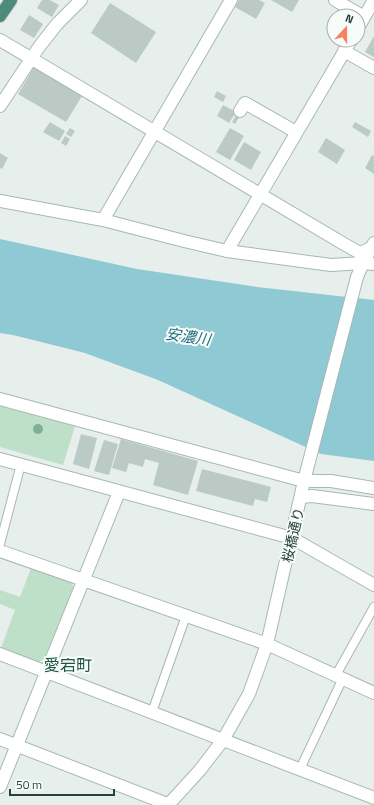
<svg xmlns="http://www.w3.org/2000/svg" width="374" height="805" font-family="'Titillium Web','Noto Sans JP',sans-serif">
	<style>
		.green { fill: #bfe0c8 }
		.water { fill: #8ec9d4 }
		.building { fill: #bbcac4 }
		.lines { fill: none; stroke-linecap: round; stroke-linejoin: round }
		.service-casing { stroke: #a8b8b2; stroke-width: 10 }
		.minor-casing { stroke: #a8b8b2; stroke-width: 14 }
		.tertiary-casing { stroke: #a8b8b2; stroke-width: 14 }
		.trunk-casing { stroke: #c2cac8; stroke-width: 14 }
		.service { stroke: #fff; stroke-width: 8 }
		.minor { stroke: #fff; stroke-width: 12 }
		.tertiary { stroke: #fff; stroke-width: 12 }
		.trunk { stroke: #4c8a7c; stroke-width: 12 }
		.tree { fill: #80af93 }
		.labels { text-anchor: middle; stroke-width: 4; stroke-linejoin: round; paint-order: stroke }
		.street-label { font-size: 14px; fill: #24423a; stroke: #f7fbf9 }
		.water-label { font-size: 15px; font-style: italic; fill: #1c6f80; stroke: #f7fbf9 }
		.quarter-label { font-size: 16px; fill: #1f5548; stroke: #f7fbf9 }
	</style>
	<rect width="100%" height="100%" fill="#e6efeb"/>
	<path class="green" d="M0 402 76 423 63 465 0 447Z
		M31 568 71 582 74 588 44 659 38 662 1 648 15 610 0 604V590L20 597Z"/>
	<path class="water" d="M0 239 137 269 257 287 374 300V461L321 454 158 380 85 353 13 335 0 333Z"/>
	<path class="building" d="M42 0H50L59 5 52 17 37 8Z
		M239 0H259L265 3 256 19 235 7Z
		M271 0H299L292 12Z
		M110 3 156 32 136 63 91 33Z
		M338 9 350 16H334Z
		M29 15 43 24 34 38 20 30Z
		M374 36V57L365 52Z
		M34 67 82 96 66 122 18 94Z
		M217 91 226 96 223 102 214 97Z
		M223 105 236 112 229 123 217 116Z
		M237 114 240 116 235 124 232 122Z
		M50 122 65 131 59 141 43 132Z
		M355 122 371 131 368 137 352 127Z
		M70 128 75 131 71 137 66 134Z
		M230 128 244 136 230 160 216 152Z
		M65 136 70 139 66 146 61 143Z
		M326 138 345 150 337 164 318 152Z
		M244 142 261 152 251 170 234 160Z
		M0 153 8 158 2 169 0 168Z
		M372 155 374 156V174L365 168Z
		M81 434 97 438 89 469 73 464Z
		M121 439 198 461 188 495 153 485 159 463 145 459 143 467 129 463 126 472 112 468Z
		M104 440 118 444 109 475 94 471Z
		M202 469 271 487 267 502 255 499 253 506 196 491Z"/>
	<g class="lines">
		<g class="service-casing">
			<path id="service" d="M0 544 21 464
				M336 675 374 607
				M152 712 186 616
				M300 769 343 678"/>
		</g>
		<g class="minor-casing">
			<path id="minor" d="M335 0 364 17
				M358 28 374 0
				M0 40 344 244 360 253 371 248
				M344 51 374 68
				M0 106 39 47 57 24 81 0
				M240 111 245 103 296 132
				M0 201 103 220 184 241 227 251 331 265 363 263 374 264
				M103 220 231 0
				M227 251 351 40
				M0 399 304 481H331L374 488
				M301 497 312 496 374 504
				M0 551 267 644 374 693
				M0 654 374 798
				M0 739 170 805
				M0 787 119 492"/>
		</g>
		<g class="tertiary-casing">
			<path id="tertiary" d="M0 459 292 538 374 585
				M168 805 200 770 223 740 249 694 267 644 304 481 357 277 363 263 374 243"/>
		</g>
		<g class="trunk-casing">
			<path id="trunk" d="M0 16 11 0"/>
		</g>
		<use href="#service" class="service"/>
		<use href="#minor" class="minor"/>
		<use href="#tertiary" class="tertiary"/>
		<use href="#trunk" class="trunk"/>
	</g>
	<circle class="tree" cx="38" cy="429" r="5"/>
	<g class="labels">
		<g class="street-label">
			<text transform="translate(293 535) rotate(-77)" y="5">桜橋通り</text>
		</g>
		<g class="water-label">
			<text transform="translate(188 337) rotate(8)" y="5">安濃川</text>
		</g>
		<g class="quarter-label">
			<text x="68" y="671">愛宕町</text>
		</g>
	</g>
	<g transform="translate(346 28) rotate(21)"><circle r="19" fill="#f7fbf9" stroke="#a3b1ad"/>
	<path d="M0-3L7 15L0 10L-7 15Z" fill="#f4845f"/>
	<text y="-6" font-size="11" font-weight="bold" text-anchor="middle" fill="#24423a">N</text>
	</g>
	<path d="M10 789v6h104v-6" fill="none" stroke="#24423a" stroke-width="2"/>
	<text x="16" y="789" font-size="12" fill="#24423a" stroke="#f7fbf9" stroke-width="3" paint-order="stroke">50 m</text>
</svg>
